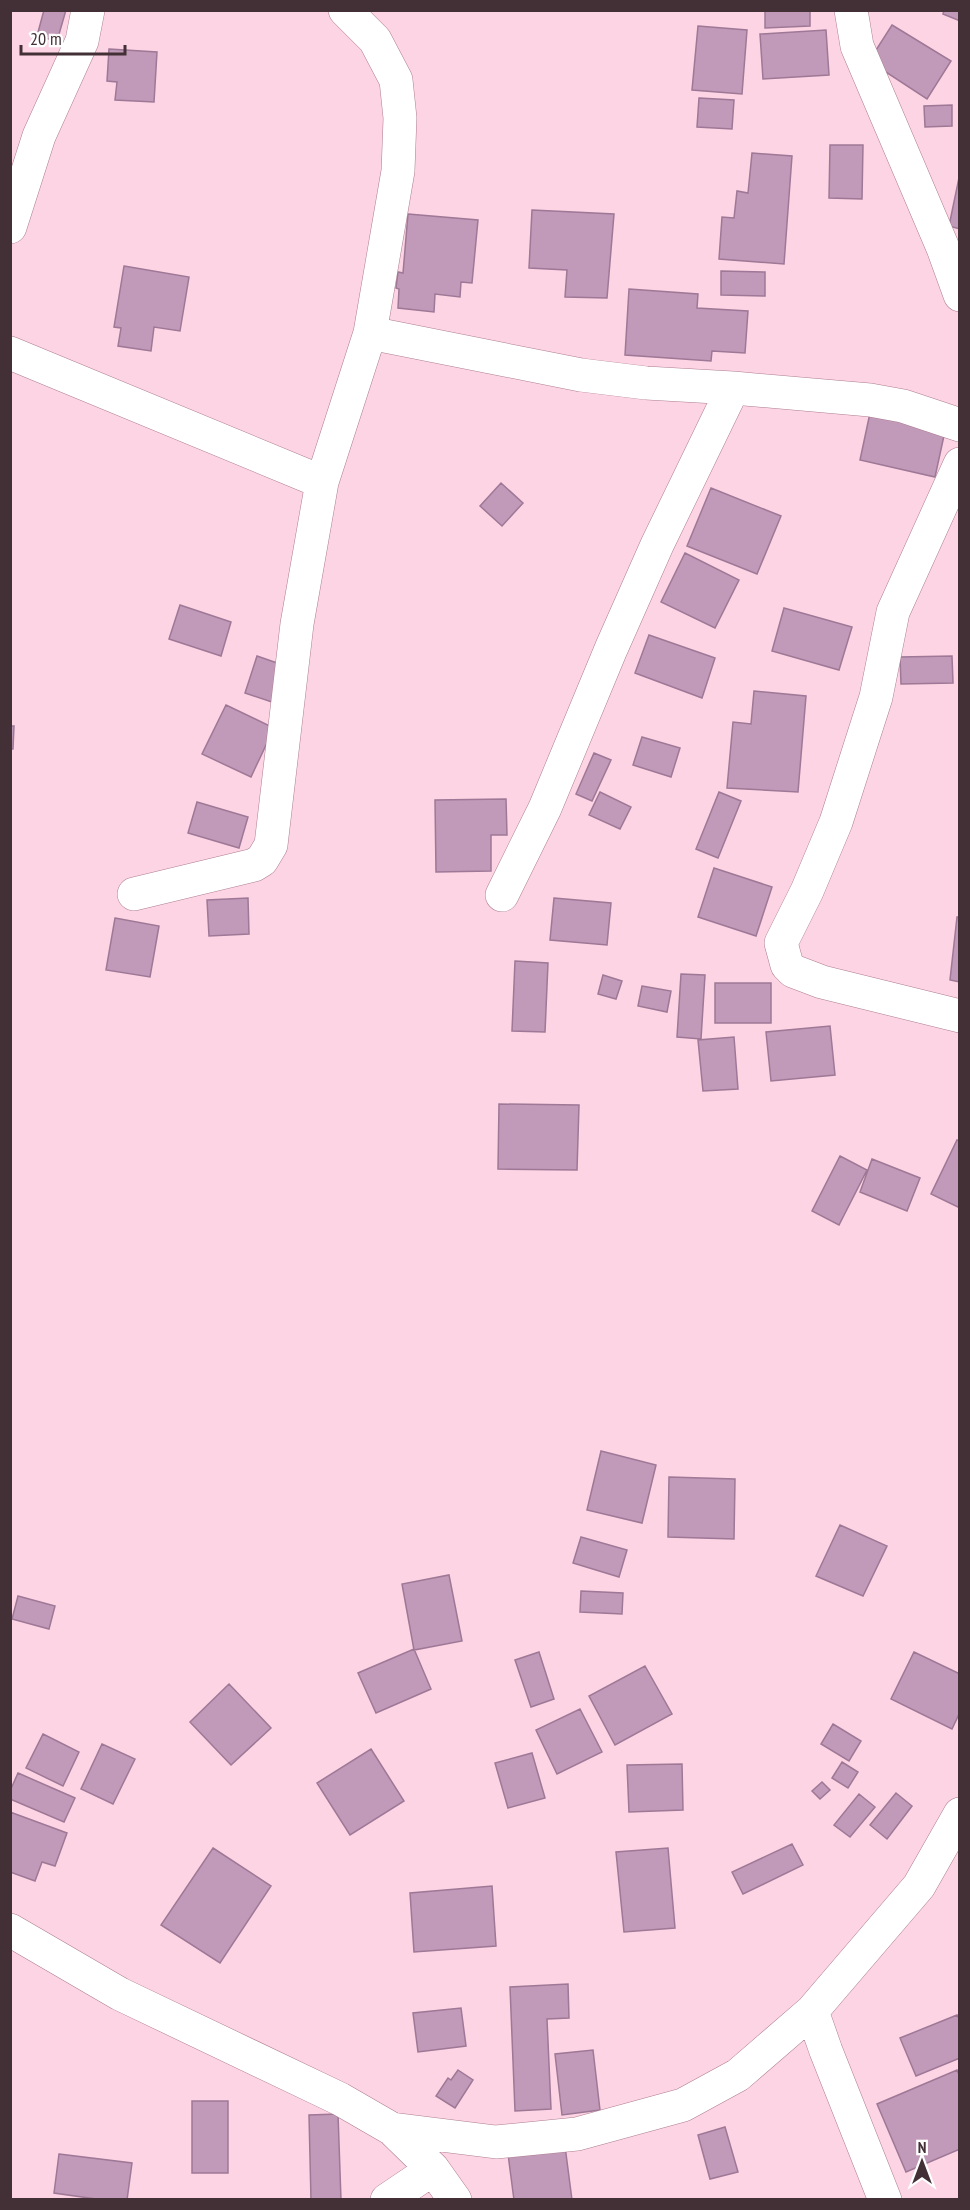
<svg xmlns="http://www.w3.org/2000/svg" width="970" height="2210" font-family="'PT Sans Narrow',sans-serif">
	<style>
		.building { fill: #c19ab9; stroke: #9e7896; stroke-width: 1.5 }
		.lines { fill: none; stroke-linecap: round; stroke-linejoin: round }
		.minor-casing { stroke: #ad7e91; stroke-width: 34 }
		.minor { stroke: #fff; stroke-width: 33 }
	</style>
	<rect width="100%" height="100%" fill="#fdd4e3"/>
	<path class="building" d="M44 10H66L57 41 37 36Z
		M765 10H810V26L765 28Z
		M944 10H960V21L943 14Z
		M892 25 951 61 927 99 869 61Z
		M698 26 747 30 742 94 692 90Z
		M826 30 829 75 763 79 760 34Z
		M109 49 157 52 154 102 115 100 117 82 107 81Z
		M699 98 734 100 732 129 697 127Z
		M952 105V126L925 127 924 106Z
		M830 145H863L862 199 829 198Z
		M752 153 792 156 784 264 719 259 722 217 734 218 737 191 748 193Z
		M960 173V229L949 226Z
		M532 210 614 214 607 298 565 297 567 270 529 268Z
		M408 214 478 220 472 283 461 282 460 297 435 294 434 312 398 308 399 289 396 288 398 272 403 273Z
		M124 266 189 277 180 331 154 327 151 351 118 346 121 328 114 327Z
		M721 271 765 272V296L721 295Z
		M629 289 698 294 697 308 748 311 745 353 712 351 711 361 625 355Z
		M870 413 945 431 935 477 860 460Z
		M501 483 523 503 502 526 480 506Z
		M711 488 781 516 757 574 687 546Z
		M685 553 739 580 715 628 661 602Z
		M180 605 231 622 221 656 169 639Z
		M784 608 852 627 839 670 772 651Z
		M649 635 715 658 702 698 635 673Z
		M257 656 283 665 272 702 245 693Z
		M952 656 953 683 901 684 900 657Z
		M754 691 806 696 798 792 727 788 733 722 751 724Z
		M226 705 274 728 251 777 202 754Z
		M10 726H14L13 749H10Z
		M642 737 680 748 671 777 633 765Z
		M594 753 611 760 592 801 576 794Z
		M600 792 631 807 620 829 589 815Z
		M719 792 741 801 718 858 696 849Z
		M506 799 507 835H491V871L436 872 435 800Z
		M197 802 248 817 239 848 188 833Z
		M714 868 772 887 756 936 698 917Z
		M248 898 249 934 209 936 207 900Z
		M554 898 611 903 607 945 550 940Z
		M957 917H960V982L950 980Z
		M115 918 159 926 150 977 106 970Z
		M515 961 548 963 545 1032 512 1031Z
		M681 974 705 975 701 1039 677 1037Z
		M603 975 622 981 616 999 598 994Z
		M715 983H771V1023H715Z
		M642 986 671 991 667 1012 638 1006Z
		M830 1026 835 1075 771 1081 766 1032Z
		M734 1037 738 1089 703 1091 698 1040Z
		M499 1104 579 1105 577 1170 498 1169Z
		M957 1140 960 1141V1208L931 1194Z
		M840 1156 867 1170 839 1225 812 1211Z
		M872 1159 920 1178 907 1211 860 1192Z
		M601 1451 656 1465 642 1523 587 1510Z
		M669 1477 735 1479 734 1539 668 1537Z
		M840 1525 887 1546 863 1596 816 1576Z
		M581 1537 627 1550 619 1577 573 1563Z
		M449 1575 462 1641 414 1650 402 1584Z
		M581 1591 623 1593 622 1614 580 1612Z
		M18 1596 55 1606 49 1629 12 1619Z
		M414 1649 431 1689 376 1713 358 1673Z
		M539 1652 554 1699 531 1707 515 1660Z
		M914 1652 960 1674V1712L952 1729 891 1699Z
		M645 1666 672 1714 615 1745 589 1696Z
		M229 1684 271 1728 231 1765 190 1722Z
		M580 1709 602 1752 557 1774 536 1730Z
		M833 1724 861 1741 849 1761 821 1744Z
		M43 1734 79 1752 63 1786 26 1768Z
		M102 1744 135 1759 113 1804 81 1789Z
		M371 1749 404 1801 350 1835 317 1783Z
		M532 1753 545 1798 508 1808 495 1763Z
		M842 1762 858 1772 848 1788 832 1778Z
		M682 1764 683 1810 629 1812 627 1765Z
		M18 1773 75 1798 64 1822 10 1799V1791Z
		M822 1782 830 1790 820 1799 812 1791Z
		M896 1793 912 1806 887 1839 870 1825Z
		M859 1794 875 1807 850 1837 834 1825Z
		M10 1812 67 1833 55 1866 42 1862 35 1881 10 1872Z
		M792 1844 803 1865 743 1894 732 1872Z
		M213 1848 271 1886 220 1963 161 1925Z
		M668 1848 675 1928 624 1932 616 1852Z
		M492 1886 496 1946 414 1952 410 1893Z
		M568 1984 569 2018 547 2019 551 2109 515 2111 510 1987Z
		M461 2008 466 2046 418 2052 413 2013Z
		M957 2015 960 2020V2058L916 2076 900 2038Z
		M593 2050 600 2110 562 2115 555 2054Z
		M458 2070 473 2080 455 2108 436 2096 448 2078 451 2080Z
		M957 2070 960 2077V2149L906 2172 877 2104Z
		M192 2101H228V2173H192Z
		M338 2114 341 2200H311L309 2115Z
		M725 2127 738 2172 710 2179 698 2135Z
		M565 2146 572 2200H514L508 2154Z
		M59 2154 132 2163 127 2200H103L54 2193Z"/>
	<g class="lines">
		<g class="minor-casing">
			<path id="minor" d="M851 10 857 46 943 248 960 295
				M10 227 39 136 82 41 88 10
				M370 333 581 375 646 383 733 388 870 400 903 406 960 425
				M10 353 322 482
				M960 464 893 612 876 697 836 822 807 891 781 943 787 965 793 971 822 982 960 1016
				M134 894 254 865 262 860 271 845 297 624 322 482 370 333 398 171 400 118 396 80 375 40 345 10
				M502 895 545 808 611 649 657 545 733 388
				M10 1930 120 1994 340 2099 392 2129 433 2169 455 2200
				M812 2011 826 2051 885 2200
				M392 2129 496 2142 577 2134 683 2105 738 2075 812 2011 919 1886 960 1814
				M387 2200 433 2169"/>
		</g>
		<use href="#minor" class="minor"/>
	</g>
	<rect width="970" height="2210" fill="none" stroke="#433037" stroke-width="24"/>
	<g transform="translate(922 2162)" stroke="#ffffff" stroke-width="4.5" paint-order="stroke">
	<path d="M0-4.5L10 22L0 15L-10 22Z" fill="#433037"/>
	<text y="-9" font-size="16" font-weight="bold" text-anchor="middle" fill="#433037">N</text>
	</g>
	<path d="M21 45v9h104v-9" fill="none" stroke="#433037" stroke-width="3"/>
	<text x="30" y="45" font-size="18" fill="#433037" stroke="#ffffff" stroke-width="4.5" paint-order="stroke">20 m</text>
</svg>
